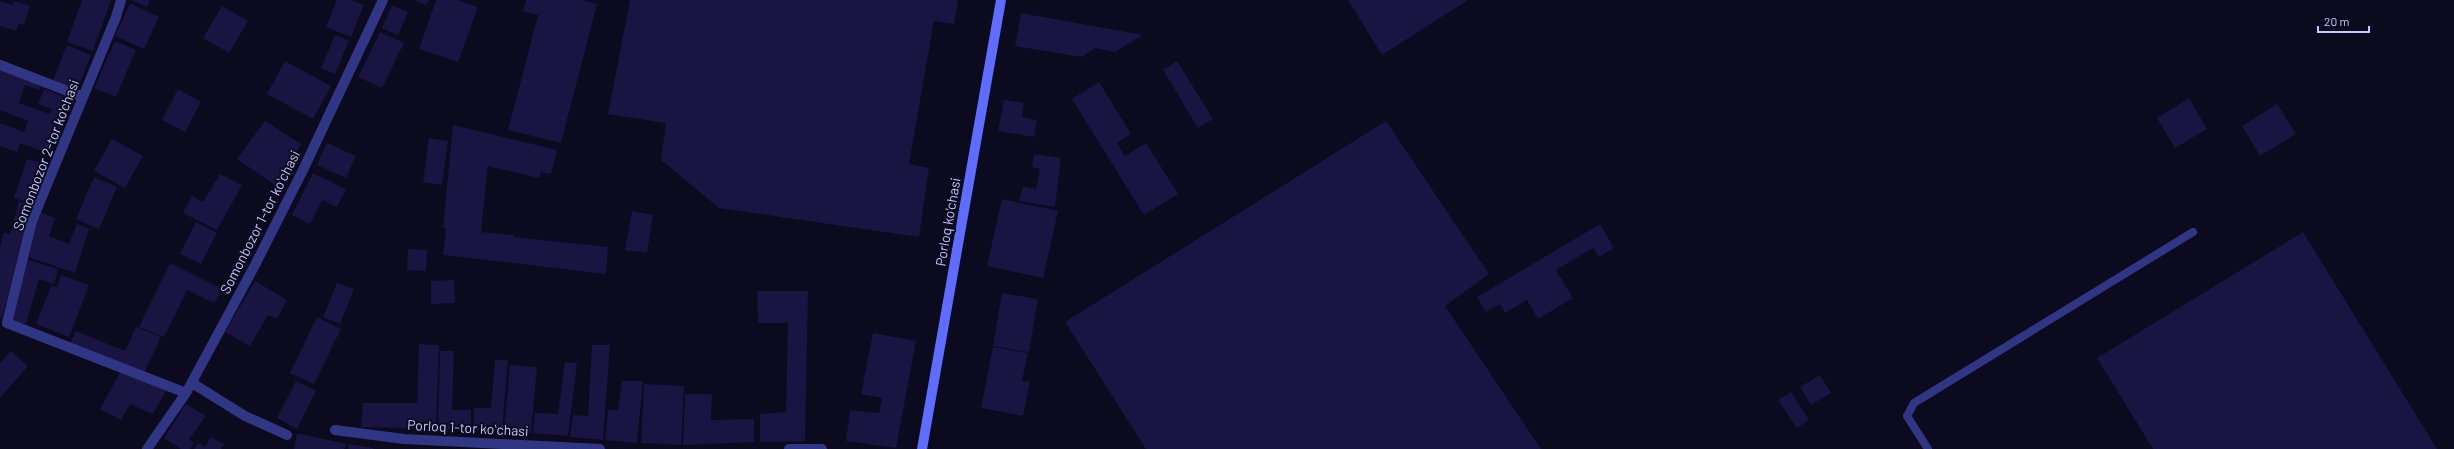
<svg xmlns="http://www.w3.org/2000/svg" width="2454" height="449" font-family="Barlow,sans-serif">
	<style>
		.building { fill: #191442 }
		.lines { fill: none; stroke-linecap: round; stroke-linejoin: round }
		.service { stroke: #303683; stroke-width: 8 }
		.minor { stroke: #303683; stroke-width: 10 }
		.secondary { stroke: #5f6cff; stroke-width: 10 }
		.labels { text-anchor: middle; stroke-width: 4; stroke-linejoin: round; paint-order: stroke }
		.street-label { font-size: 14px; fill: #c8c8ff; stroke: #0b0a1f }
	</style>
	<rect width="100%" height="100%" fill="#0b0a1f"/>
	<path class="building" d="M82 0H111L93 51 67 42Z
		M130 0H150L147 7Z
		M337 0H351L364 5 351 37 326 27Z
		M414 0H429L426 5Z
		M436 0H458L478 7 458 62 419 49Z
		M526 0H581L597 4 561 143 508 130 538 15 523 11Z
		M630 0H958L954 24 934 21 909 164 929 168 919 237 719 208 661 160 666 123 608 114Z
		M1348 0H1468L1382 55Z
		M0 1 13 5 14 1 30 6 24 25 19 23 16 31 0 26Z
		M130 3 159 17 144 49 115 36Z
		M392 5 408 12 398 35 382 28Z
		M222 6 248 21 229 53 203 38Z
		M1021 13 1143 35 1115 52 1095 48 1082 57 1015 46Z
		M380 32 404 43 382 88 358 77Z
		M335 35 349 41 335 74 321 68Z
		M115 41 136 50 116 97 94 88Z
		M67 45 91 55 77 90 53 80Z
		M285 61 331 86 313 119 267 94Z
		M1177 61 1213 119 1198 128 1163 70Z
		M0 67 42 82 39 90 25 85 19 103 50 114 52 109 38 104 44 89 72 100 50 154 20 143 17 152 0 146V123L24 132 28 121 0 110Z
		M1099 82 1131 134 1117 143 1125 156 1146 143 1178 194 1144 215 1072 99Z
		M178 89 201 102 185 132 162 120Z
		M2189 98 2207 129 2175 148 2157 118Z
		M1004 100 1024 103 1022 117 1037 120 1034 137 998 131Z
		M2277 104 2296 134 2260 156 2242 126Z
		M265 121 301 144 279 188 237 159Z
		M1386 121 1489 274 1445 306 1541 449H1146L1065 322Z
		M453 125 557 150 551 174 541 172 539 178 488 166 481 232 514 235V237L608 247 606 274 443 255 446 228H443Z
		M429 138 448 141 442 185 423 182Z
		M112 139 143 156 125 188 94 171Z
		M327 143 356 156 346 178 317 165Z
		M1034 154 1061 158 1055 207 1019 201 1023 186 1036 189 1040 169 1032 167Z
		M27 159 45 164 32 204 14 198Z
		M313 173 346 189 337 207 322 200 310 224 292 215Z
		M220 174 242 185 217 230 183 213 192 196 203 202Z
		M94 177 117 187 99 229 76 219Z
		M1002 199 1058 211 1043 278 987 266Z
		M19 201 33 206 2 318 0 317V247L4 232 10 234Z
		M632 211 653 215 647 253 625 250Z
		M40 212 55 218 49 236 69 244 77 224 89 229 75 273 25 256Z
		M196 222 217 233 201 264 180 254Z
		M1600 224 1614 248 1599 257 1593 248 1556 270 1573 298 1538 319 1527 300 1505 313 1500 304 1486 312 1477 297Z
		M2303 232 2437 449H2153L2097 358Z
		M408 249 427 250 426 271 407 270Z
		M25 259 58 269 54 284 39 279 26 324 11 320Z
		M170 263 222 289 214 303 187 290 164 337 139 327Z
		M61 275 89 285 69 337 36 324 51 286 57 287Z
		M454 280 455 303 431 304V281Z
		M255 281 287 300 277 319 268 315 250 346 225 332Z
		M337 283 354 289 340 324 323 317Z
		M757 291H808L805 441 760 442V414L786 412 788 323H758Z
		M1002 293 1038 299 1029 352 993 346Z
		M317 317 341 329 314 384 290 373Z
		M136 327 161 337 143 375 70 343 76 331 125 351Z
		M873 333 916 341 896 448 846 441 850 410 879 413 882 398 861 394Z
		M419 344 439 345 436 429 361 427 363 403H417Z
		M592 345H610L603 440 570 437 573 415 588 416Z
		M993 347 1028 353 1022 381 1030 382 1023 416 981 408Z
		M11 351 28 366 0 398V363Z
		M440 351H454L452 410H471V430L438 429Z
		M495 360H508L502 430H474V408H491Z
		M565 362 577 363 568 436 533 433 535 413 558 414Z
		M510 365 537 367 531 433 504 430Z
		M121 371 166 391 153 414 130 404 121 420 100 409Z
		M1820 375 1831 393 1811 405 1800 387Z
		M296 381 316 391 297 429 277 418Z
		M622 381H643L637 443 605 440 608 410H618Z
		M644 384 684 386 681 445 641 443Z
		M1791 392 1809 420 1797 428 1778 400Z
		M685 394H712L711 420 754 419V442L683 445Z
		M186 404 206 416 189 439 194 443 190 449H181L164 438Z
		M297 433 346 444 344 449H294Z
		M211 437 224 444 221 449H194L198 443 205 447Z
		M349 444 373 448V449H348Z"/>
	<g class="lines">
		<path class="service" d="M1928 449 1907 416 1914 403 2193 232"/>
		<path class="minor" d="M121 0 116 17 32 221 7 323 186 393
			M0 65 83 97
			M192 383 245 416 287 435
			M335 430 404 439 600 449
			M147 449 186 393 255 265 303 170 383 0
			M789 449H822"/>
		<path class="secondary" d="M922 449 1001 0"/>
	</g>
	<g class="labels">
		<g class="street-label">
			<text transform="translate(46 155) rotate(-69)" y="5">Somonbozor 2-tor ko'chasi</text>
			<text transform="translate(260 222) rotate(-63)" y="5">Somonbozor 1-tor koʻchasi</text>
			<text transform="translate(948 222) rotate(-80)" y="5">Porloq ko'chasi</text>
			<text transform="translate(468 428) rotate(3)" y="5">Porloq 1-tor koʻchasi</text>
		</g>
	</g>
	<path d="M2318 26v6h51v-6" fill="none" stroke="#c8c8ff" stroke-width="2"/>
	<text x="2324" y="26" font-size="12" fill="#c8c8ff" stroke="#0b0a1f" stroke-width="3" paint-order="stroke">20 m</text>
</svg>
